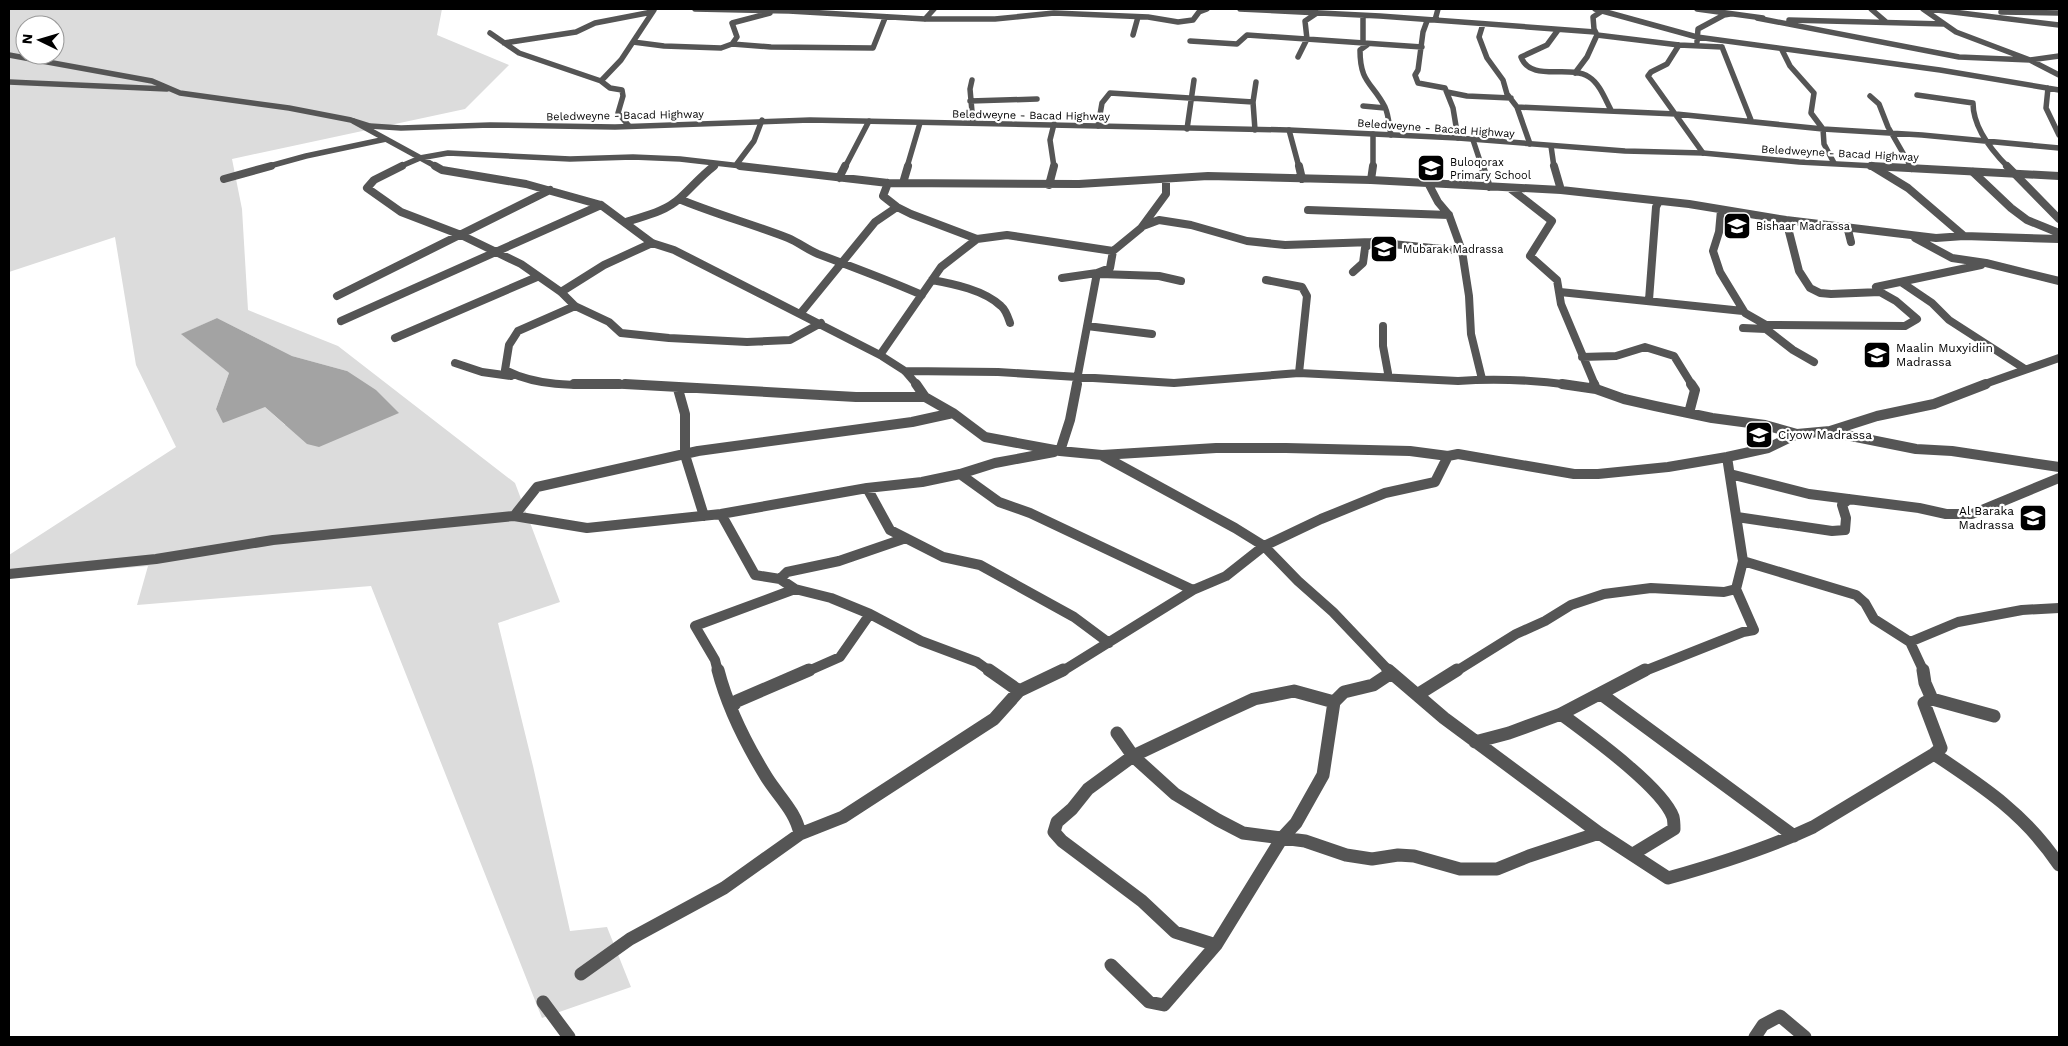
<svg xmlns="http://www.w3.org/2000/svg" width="2068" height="1046" font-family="'Work Sans',sans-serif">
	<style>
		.green { fill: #dcdcdc; fill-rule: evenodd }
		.water { fill: #a3a3a3 }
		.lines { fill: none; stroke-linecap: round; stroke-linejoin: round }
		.minor-far3 { stroke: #555; stroke-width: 5.5 }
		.minor-far2 { stroke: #555; stroke-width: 8 }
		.minor-far1 { stroke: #555; stroke-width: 10 }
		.minor { stroke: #555; stroke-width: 13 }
		.tertiary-far1 { stroke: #555; stroke-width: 5.5 }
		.tertiary { stroke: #555; stroke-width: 8 }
		.labels { text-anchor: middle; stroke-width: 4.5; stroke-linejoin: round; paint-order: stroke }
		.far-street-label { font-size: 11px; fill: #000; stroke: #fff }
		.far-poi-label { font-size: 11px; fill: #000; stroke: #fff; text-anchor: start }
		.poi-label { font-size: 12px; fill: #000; stroke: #fff; text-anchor: start }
	</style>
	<rect width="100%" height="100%" fill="#fff"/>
	<path class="green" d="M9 9H442L437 35 509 65 465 109 232 159 242 209 248 310 338 346 515 483 560 602 498 623 533 766 570 931 607 927 631 987 542 1018 371 586 137 605 148 566 9 578V555L176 447 136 365 115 237 9 272ZM25 25H55V55H25ZM217 318 292 356 347 371 285 425 265 407 216 409 229 373 182 334Z"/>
	<path class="water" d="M217 318 292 356 347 371 376 390 399 413 319 447 307 444 265 407 223 423 216 409 229 373 181 334Z"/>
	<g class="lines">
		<path class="minor-far3" d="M695 9 789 11 925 19H995L1054 13 1148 17 1178 22 1193 20 1199 12 1207 9
			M1240 9 1380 16 1595 32
			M1595 9 1697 37 1940 70 2059 90
			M1697 9 1763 18
			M1871 9 1885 21
			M1923 9 1956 32 2030 60 2059 75
			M1929 9 2059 25
			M1602 11 1593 17 1594 29 1597 35 1679 45 1722 47
			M2001 12 2059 13
			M1363 16V44
			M1757 18 1959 57 2030 60 2059 56
			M925 19 934 9
			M1435 20 1438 9
			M1789 20 1944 24
			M1427 21 1423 32 1418 70 1415 75 1418 83 1445 88 1453 108 1458 138
			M1483 24 1479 37 1487 58 1503 80 1507 94 1517 107 1530 144
			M1558 30 1547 45 1521 57C1531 83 1569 64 1589 77 1600 84 1605 99 1611 110
			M490 33 519 53 601 81 610 88 622 90 623 96 618 113 629 126
			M1133 35 1138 17
			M1190 41 1237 44 1247 35 1422 47
			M633 42 664 46 721 48 732 44 771 47 873 48 885 18
			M1697 42 1698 29 1724 15 1730 14
			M504 43 576 32 595 23 652 12
			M732 44 737 37 732 23 770 13
			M1367 45 1360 50C1360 83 1372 82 1385 107 1389 116 1389 126 1391 135
			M1679 45 1667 64 1651 72 1648 76 1703 153
			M1722 47 1751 120
			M1782 50 1790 66 1814 93 1811 113 1823 129 1824 144 1834 163
			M1298 57 1307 39 1305 21 1317 13
			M1575 73 1587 57 1597 35
			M972 80 970 89 973 123
			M601 81 621 60 654 10
			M9 82 167 89
			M2048 88 2046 108 2059 135
			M1447 92 1467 96 1511 98
			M1917 95 1973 103C1973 127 1991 150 2008 167
			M1870 96 1879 104 1888 127 1911 167
			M970 101 1037 99
			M1253 102 1255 130
			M1363 106 1385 108
			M1517 107 1676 114 1823 129 1922 135 2059 148
			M353 121 437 167
			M1098 126 1102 103 1110 93 1253 102 1256 82
			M1187 129 1194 80
			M1289 130 1299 167
			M1473 140 1482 167
			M1551 146 1554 167
			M736 165 754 141 762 120
			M1871 165 1874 167
			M266 167 306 156 386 139
			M399 167 420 158 448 153 570 159 633 157 680 159 750 167
			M712 167 716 164
			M845 167 869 121
			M907 167 920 123
			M1054 167 1050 140 1054 124
			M1373 167V134"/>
		<path class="minor-far2" d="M402 166 374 180 367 188 401 212 461 235 521 264 561 292 575 306 609 322 621 333 669 338 747 342 790 340 821 323
			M435 166 442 170 526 184 601 205 652 243 674 250 880 355 905 371 917 385
			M740 166 888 183 1079 184 1208 176 1371 180 1561 190 1689 204 1786 220 1936 238 1964 236 2059 239
			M1299 166 1302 179
			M1482 166 1489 187
			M1554 166 1561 190
			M1872 166 1908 188 1964 236
			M1911 166 1912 168
			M2007 166 2059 219
			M1973 172 2011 208 2027 220 2059 233
			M839 178 845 166
			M224 179 271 166
			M1371 180 1373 166
			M888 183 883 196 897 207 911 214 977 239
			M903 183 908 166
			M1428 183 1438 202 1449 215 1462 251 1469 296 1471 334 1482 379
			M1049 185 1054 166
			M1511 189 1552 221 1530 256 1557 280 1561 304 1595 385
			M679 199C715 214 752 224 788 238 798 242 808 250 818 254 853 267 888 280 922 295
			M1308 210 1449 215
			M1721 210 1719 232 1713 251 1720 272 1745 313 1766 325 1905 326 1917 319 1896 301 1880 292 1831 294 1820 293 1810 288 1799 271 1786 220
			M626 222C644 216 665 212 680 198 691 188 701 176 714 166
			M1143 226 1159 220 1191 225 1247 241 1285 245 1372 242 1462 251
			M1847 226 1851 242
			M1915 238 1952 258 1986 263 2059 281
			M1353 272 1363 263 1365 248 1372 242
			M1100 274 1159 276 1181 281
			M1062 278 1097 273
			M932 280C954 284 984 290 1001 306 1006 310 1008 317 1010 323
			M1266 280 1302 287 1307 296 1299 373
			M1901 282 1932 303 1949 320 2025 369
			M1879 291 1876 287 1981 265
			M561 292 604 265 652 243
			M1560 292 1743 311
			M337 296 550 190
			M1649 300 1656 207 1659 201
			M575 306 518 331 509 345 505 370C547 392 601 383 647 385
			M800 314 875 222 897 207
			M341 321 601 205
			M1087 326 1152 334
			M1383 326V346L1388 373 1387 377
			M1743 328 1766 329 1793 350 1814 362
			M395 338 537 277
			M880 355 941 267 977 239 1007 235 1113 251
			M1582 357 1616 356 1645 347 1674 356 1692 385
			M455 363 482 372 511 376
			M905 371 998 372 1174 383 1299 373 1458 381C1496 378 1533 380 1571 385
			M1076 385 1097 273 1110 268 1113 251 1141 228 1166 194V180
			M1982 385 2059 358"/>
		<path class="minor-far1" d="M574 384H619
			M625 384 856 397H925
			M916 384 925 397 953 413 985 437 1060 451 1102 455 1216 448H1286L1410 451 1448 456 1458 454 1574 474H1598L1668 467 1727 457 1768 448 1797 434
			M1562 384 1596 389 1624 399 1655 406 1712 418 1765 425 1797 434 1830 431 1877 416 1934 404 1986 384
			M1594 384 1596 389
			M678 389 685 414V455L704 516
			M1689 413 1695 390 1691 384
			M1831 432 1916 449 1952 451 2059 467
			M1060 451 1070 420 1077 384
			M1103 456 1235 528 1264 546 1298 581 1333 612 1390 672
			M960 474 999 502 1030 513 1193 590
			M1730 474 1809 494 1919 508 1946 514H1972L2059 478
			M867 488 890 530 943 557 980 565 1074 617 1109 643
			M721 514 755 575 780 579 795 589 831 598 870 614 921 641 977 662 991 672
			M514 516 537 487 698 451 912 422 953 413
			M1737 517 1832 531 1845 530 1846 518 1842 505 1849 499
			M1743 561 1856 595 1865 603 1874 619 1910 642 1924 672
			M9 574 156 559 273 540 514 516 587 528 721 514 867 488 922 482 960 474 995 463 1054 452
			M780 579 787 572 839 561 906 538
			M1910 642 1958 622 2022 610 2059 608
			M718 672 715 660 695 626 795 589
			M806 672 840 657 870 614
			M1061 672 1193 590 1226 576 1264 546 1321 519 1385 493 1435 482 1448 456
			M1455 672 1516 634 1545 621 1571 605 1604 594 1651 588 1724 592 1736 589
			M1642 672 1743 632 1754 630 1736 589 1743 561 1727 457"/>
		<path class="minor" d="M718 670C728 709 746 744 767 778 779 797 796 812 800 834
			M989 670 1019 691
			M1388 670 1444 718 1599 833 1668 878C1718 864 1766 849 1813 827L1934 754 1941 748 1924 703 1932 699 1994 716
			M1923 670 1925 683 1932 699
			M1601 694 1794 836
			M1417 695 1457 670
			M731 708 737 701 809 670
			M1561 714C1588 734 1662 787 1673 817 1674 821 1674 825 1674 829L1633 854
			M1117 733 1133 756 1175 794 1218 820 1243 833 1305 841 1346 855 1372 859 1398 855 1414 856 1460 869H1497L1529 856 1599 833
			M1475 742 1509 733 1561 714 1645 670
			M1934 754C1984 787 2026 815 2059 865
			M1216 945 1175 932 1142 901 1062 841 1054 832 1057 822 1072 809 1088 789 1133 756 1215 717 1254 699 1294 691 1334 702
			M1111 965 1149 1002 1164 1005 1216 945 1282 838 1296 823 1323 775 1334 702 1344 692 1373 685 1391 673
			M581 974 630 939 724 888 800 834 843 817 994 719 1019 691 1063 670
			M543 1002 569 1037
			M1755 1037 1763 1025 1780 1016 1805 1037"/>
		<path class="tertiary-far1" d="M9 55 152 81 180 93 289 108 351 120 370 126 401 128 490 125 615 127 810 120 1289 130 1458 138 1625 151 1703 153 1799 162 1894 167"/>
		<path class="tertiary" d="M1871 166 2059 176"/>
	</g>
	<defs>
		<g id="school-square" transform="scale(1.4375)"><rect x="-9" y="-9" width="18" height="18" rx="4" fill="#000" stroke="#fff"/><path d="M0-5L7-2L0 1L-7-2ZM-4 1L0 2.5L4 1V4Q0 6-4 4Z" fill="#fff"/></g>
	</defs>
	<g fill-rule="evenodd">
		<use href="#school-square" x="1431" y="168"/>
		<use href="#school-square" x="1737" y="226"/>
		<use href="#school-square" x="1384" y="249"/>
		<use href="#school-square" x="1877" y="355"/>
		<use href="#school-square" x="1759" y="435"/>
		<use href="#school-square" x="2033" y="518"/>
	</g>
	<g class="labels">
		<g class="far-street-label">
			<text transform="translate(625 115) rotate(-1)" y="4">Beledweyne - Bacad Highway</text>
			<text transform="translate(1031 115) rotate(1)" y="4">Beledweyne - Bacad Highway</text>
			<text transform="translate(1436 128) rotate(4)" y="4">Beledweyne - Bacad Highway</text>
			<text transform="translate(1840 153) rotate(3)" y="4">Beledweyne - Bacad Highway</text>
		</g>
		<g class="far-poi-label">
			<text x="1450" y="166">Buloqorax<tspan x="1450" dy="13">Primary School</tspan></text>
			<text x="1756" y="230">Bishaar Madrassa</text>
			<text x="1403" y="253">Mubarak Madrassa</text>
		</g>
		<g class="poi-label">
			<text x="1896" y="352">Maalin Muxyidiin<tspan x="1896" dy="14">Madrassa</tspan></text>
			<text x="1778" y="439">Ciyow Madrassa</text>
			<text x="2014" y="515" text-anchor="end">Al Baraka<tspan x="2014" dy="14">Madrassa</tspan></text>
		</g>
	</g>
	<rect width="2068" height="1046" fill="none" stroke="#000000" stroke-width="20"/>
	<g transform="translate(40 40) rotate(275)"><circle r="24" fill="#ffffff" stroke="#999999"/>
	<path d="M0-4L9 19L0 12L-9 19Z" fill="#000000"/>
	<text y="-8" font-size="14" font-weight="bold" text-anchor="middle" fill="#000000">N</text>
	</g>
</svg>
